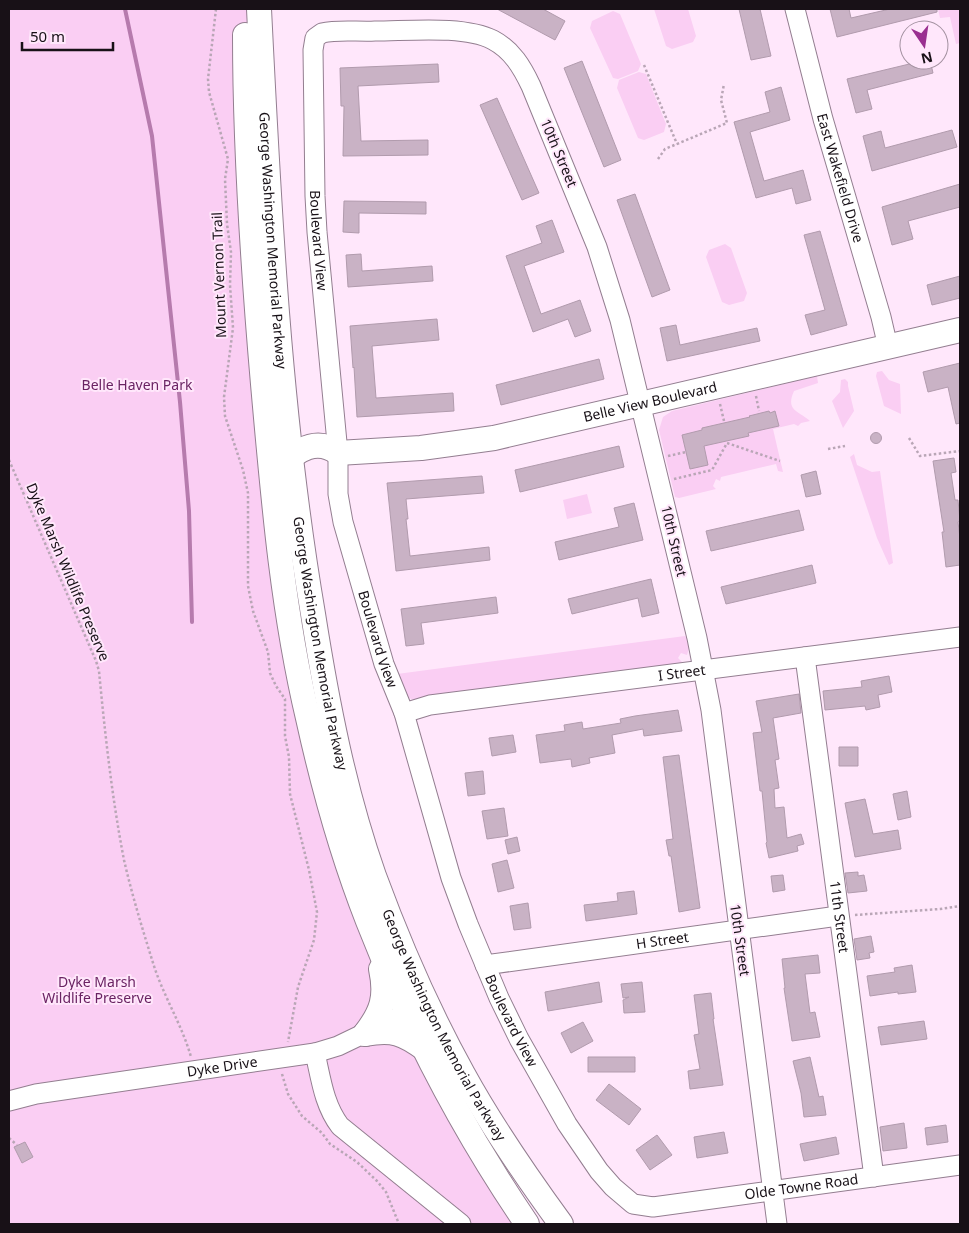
<svg xmlns="http://www.w3.org/2000/svg" width="969" height="1233" font-family="'Noto Sans',sans-serif">
	<style>
		.green { fill: #facef3 }
		.lines { fill: none; stroke-linecap: round; stroke-linejoin: round }
		.stream { stroke: #b67bad; stroke-width: 4 }
		.building { fill: #c9b2c5; stroke: #b19bad }
		.minor-casing { stroke: #937e90; stroke-width: 21 }
		.major-casing { stroke: #937e90; stroke-width: 26 }
		.path { stroke: #b9a6b6; stroke-width: 2.5; stroke-dasharray: 2.5 2.5; stroke-linecap: butt }
		.minor { stroke: #fff; stroke-width: 19 }
		.major { stroke: #fff; stroke-width: 24 }
		.labels { text-anchor: middle; stroke-width: 4; stroke-linejoin: round; paint-order: stroke }
		.street-label { font-size: 14px; fill: #181117; stroke: #ffe7fb }
		.park-label { font-size: 14px; fill: #6a2363; stroke: #ffe7fb }
	</style>
	<rect width="100%" height="100%" fill="#ffe7fb"/>
	<path class="green" d="M9 9H270L269 458 347 893 528 1224H9Z
		M654 9H688L696 36 693 42 672 49 666 46Z
		M938 9H960V43L956 44 950 17 940 18Z
		M613 11 620 14 641 64 638 71 618 79 613 78 590 28 592 21Z
		M639 72 646 74 666 124 664 132 644 140 638 138 617 88 619 80Z
		M725 244 731 248 747 293 744 301 729 305 722 302 706 257 709 250Z
		M882 371 889 380 900 384 901 414 884 406 876 376 877 372Z
		M817 376 818 383 794 391C785 411 799 411 810 421L801 423 798 426 794 424 773 429 783 472 778 471 776 464 721 477 720 481 716 479 713 486 716 489 679 498 675 497 659 430 663 417 672 411Z
		M845 379 848 382V386L854 411 843 428 832 401 840 392 841 380Z
		M854 454 857 465 872 472 880 471 893 563 889 565 877 538 850 457Z
		M587 494 592 513 567 519 563 500Z
		M685 636 687 638 689 648 687 655 681 653 678 658 682 662 679 665 416 700C403 699 401 685 397 674Z"/>
	<g class="lines">
		<path class="stream" d="M125 9 152 136 180 402 189 511 192 622"/>
	</g>
	<path class="building" d="M497 9H543L565 21 555 40Z
		M739 9H760L771 56 751 60Z
		M830 9H849L851 18 890 9H937V12L837 37Z
		M926 60H930L933 73 867 90 872 109 856 113 847 79Z
		M582 61 621 160 604 167 564 68Z
		M438 64 439 82 358 86 361 141 428 140V155L343 156 344 106H341L340 68Z
		M781 87 790 120 750 132 764 181 803 170 811 200 796 204 792 188 756 198 734 122 770 112 765 92Z
		M497 98 539 193 522 200 480 105Z
		M952 130 957 147 872 171 863 136 881 131 885 148Z
		M960 184V207L908 221 913 239 892 245 882 207Z
		M635 194 670 290 652 297 617 200Z
		M344 201 426 202V214L359 213V233L343 232Z
		M552 220 564 252 524 266 541 314 580 300 591 331 575 337 568 319 533 332 506 256 542 243 536 226Z
		M820 231 847 325 811 335 805 315 825 310 804 235Z
		M361 254 362 271 432 266 433 281 348 287 346 255Z
		M960 276V298L932 305 927 285Z
		M437 319 439 340 372 346 376 398 453 393 454 411 357 417 354 367 353 368 350 326Z
		M676 325 680 345 757 328 760 341 667 361 660 328Z
		M599 359 604 379 501 405 496 385Z
		M960 363V423L956 424 948 387 928 392 923 372Z
		M769 411 770 413 775 411 779 426 748 433 749 436 704 446 708 465 690 469 682 435 702 430V428L750 417 749 416Z
		M870.5 438a5.5 5.5 0 1 1 11 0a5.5 5.5 0 1 1-11 0Z
		M619 446 624 467 520 492 515 470Z
		M954 458 956 472 951 473 955 500H958L960 521 958 522 960 538V565L946 567 942 532H944L933 461Z
		M816 471 821 494 806 497 801 475Z
		M482 476 484 493 406 499 408 519H406L410 556 489 547 490 560 396 571 387 483Z
		M634 503 643 540 559 560 555 542 619 527 614 508Z
		M799 510 804 530 711 551 706 531Z
		M812 565 816 583 726 604 721 587Z
		M651 579 659 613 642 617 638 598 572 614 568 599Z
		M496 597 498 613 421 623 424 644 406 646 401 609Z
		M889 676 892 692 878 695 880 707 866 710 865 706 825 710 823 691 862 687 861 681Z
		M799 694 801 713 773 718 779 759 775 760 779 788 774 789 775 808 784 807 787 838 801 834 804 844 797 846 798 851 769 858 766 843 767 842 762 791H760L753 733 762 732 756 701Z
		M678 710 682 731 644 736 643 729 612 735 615 753 589 758 590 763 572 767 571 759 540 763 536 735 565 731 564 725 582 722 583 729 621 723 620 719 635 716Z
		M513 735 516 752 492 756 489 738Z
		M839 747H858V766H839Z
		M679 755 700 908 679 912 671 856H669L666 840 673 839 663 757Z
		M483 771 485 794 468 796 465 773Z
		M907 791 911 817 898 820 893 794Z
		M865 799 873 834 898 830 901 849 855 857 845 803Z
		M504 808 508 836 487 839 482 811Z
		M517 837 520 851 508 854 505 840Z
		M507 860 514 888 498 892 492 864Z
		M858 872V876L864 875 867 891 848 893 845 873Z
		M783 875 785 890 773 892 771 876Z
		M634 891 637 914 586 921 584 905 618 901 617 893Z
		M528 903 531 928 514 930 510 906Z
		M871 936 874 952 869 953 870 958 857 960 854 939Z
		M818 955 820 973 805 974 810 1013 815 1012 820 1037 792 1041 784 988H785L782 959Z
		M912 965 916 992 898 994V992L870 996 867 976 895 972 894 968Z
		M599 982 602 1002 548 1011 545 992Z
		M642 982 645 1012 624 1013 623 1000 629 997 623 998 621 984Z
		M711 993 714 1019H713L723 1085 690 1089 688 1071 700 1069 694 1035 699 1034 694 995Z
		M924 1021 927 1039 881 1045 878 1027Z
		M583 1022 593 1041 571 1053 561 1033Z
		M588 1057H635V1072H588Z
		M810 1057 819 1097 823 1096 826 1115 804 1117 801 1093 793 1061Z
		M609 1084 641 1109 629 1125 596 1100Z
		M904 1123 907 1148 883 1151 880 1127Z
		M946 1125 948 1142 927 1145 925 1128Z
		M724 1132 728 1153 697 1158 694 1137Z
		M657 1135 672 1155 650 1170 636 1150Z
		M836 1137 839 1154 804 1161 800 1144Z
		M25 1142 33 1157 22 1163 14 1147Z"/>
	<g class="lines">
		<g class="minor-casing">
			<g id="minor">
				<path id="s1" d="M795 9 823 119 881 317 888 347"/>
				<path id="s2" d="M805 657 874 1177"/>
				<path id="s3" d="M404 713 430 705 960 637"/>
				<path id="s4" d="M485 965 838 916"/>
				<path d="M315 1053C321 1079 324 1105 340 1126L461 1224"/>
				<path id="s5" d="M9 1101 36 1094 315 1053 338 1046 419 1007"/>
				<path id="s6" d="M777 1224 711 710 697 638 620 320 597 247 531 86C522 67 512 50 493 40 464 25 408 31 375 31 358 32 339 29 322 33L315 38 313 50 315 196 317 232 338 453V494L343 522 384 664 404 713 451 878 468 924 499 998 519 1039 567 1124 599 1171 613 1187 633 1204 653 1207 960 1165"/>
			</g>
		</g>
		<g class="major-casing">
			<g id="major">
				<path id="s7" d="M259 9C269 211 279 415 313 614 327 703 344 791 374 876 399 944 428 1011 463 1074 492 1127 526 1176 561 1224"/>
				<path d="M245 35C245 152 253 268 263 384 273 496 282 608 308 718 323 786 342 855 368 921 409 1027 463 1130 527 1224"/>
				<path id="s8" d="M281 466C297 450 317 437 338 453L421 448 494 438 960 330"/>
				<path d="M365 1034C382 1012 387 997 381 969"/>
				<path d="M365 1034C393 1029 403 1033 425 1049"/>
			</g>
		</g>
		<path class="path" d="M216 9 208 79 209 92 228 159 225 179 227 224 231 252 230 285 233 328 224 397 225 416 243 470 248 493V586L253 611 268 652 270 673 276 686 285 699V736L289 757 290 794 309 870 317 912 314 940 298 987 288 1042
			M644 65 677 144
			M658 159 665 149 727 123 721 100 724 84
			M756 396 759 411
			M720 404 724 421
			M909 438 920 456 960 451
			M828 449 845 446
			M668 456 686 452
			M9 460 96 661 99 671C105 734 112 798 124 860 132 895 143 931 154 966 164 997 182 1025 191 1057
			M674 479 712 470 727 443 780 461
			M855 915 940 909 960 906
			M282 1074 288 1094 302 1116 322 1133 330 1144 357 1162 377 1181 386 1192 399 1224
			M9 1138 17 1145"/>
		<use href="#minor" class="minor"/>
		<use href="#major" class="major"/>
	</g>
	<g class="labels">
		<g class="street-label">
			<text transform="translate(559 153) rotate(67)" y="5">10th Street</text>
			<text dy="5" stroke="none"><textPath href="#s1" startOffset="175">East Wakefield Drive</textPath></text>
			<text dy="5" stroke="none"><textPath href="#s7" startOffset="232">George Washington Memorial Parkway</textPath></text>
			<text dy="5" stroke="none"><textPath href="#s6" startOffset="1614">Boulevard View</textPath></text>
			<text transform="translate(219 275) rotate(-92)" y="5">Mount Vernon Trail</text>
			<text dy="5" stroke="none"><textPath href="#s8" startOffset="382">Belle View Boulevard</textPath></text>
			<text transform="translate(674 541) rotate(77)" y="5">10th Street</text>
			<text transform="translate(68 572) rotate(67)" y="5">Dyke Marsh Wildlife Preserve</text>
			<text dy="5" stroke="none"><textPath href="#s6" startOffset="2019">Boulevard View</textPath></text>
			<text dy="5" stroke="none"><textPath href="#s7" startOffset="638">George Washington Memorial Parkway</textPath></text>
			<text dy="5" stroke="none"><textPath href="#s3" startOffset="281">I Street</textPath></text>
			<text dy="5" stroke="none"><textPath href="#s2" startOffset="262">11th Street</textPath></text>
			<text dy="5" stroke="none"><textPath href="#s4" startOffset="179">H Street</textPath></text>
			<text transform="translate(740 940) rotate(82)" y="5">10th Street</text>
			<text dy="5" stroke="none"><textPath href="#s6" startOffset="2424">Boulevard View</textPath></text>
			<text dy="5" stroke="none"><textPath href="#s7" startOffset="1042">George Washington Memorial Parkway</textPath></text>
			<text dy="5" stroke="none"><textPath href="#s5" startOffset="216">Dyke Drive</textPath></text>
			<text dy="5" stroke="none"><textPath href="#s6" startOffset="2816">Olde Towne Road</textPath></text>
		</g>
		<g class="park-label">
			<text x="137" y="390">Belle Haven Park</text>
			<text x="97" y="987">Dyke Marsh<tspan x="97" dy="16">Wildlife Preserve</tspan></text>
		</g>
	</g>
	<rect width="969" height="1233" fill="none" stroke="#181117" stroke-width="20"/>
	<g transform="translate(924 45) rotate(167)"><circle r="24" fill="#ffe7fb" stroke="#a391a0"/>
	<path d="M0-4L9 19L0 12L-9 19Z" fill="#9a2f90"/>
	<text y="-8" font-size="14" font-weight="bold" text-anchor="middle" fill="#181117">N</text>
	</g>
	<path d="M22 42v8h91v-8" fill="none" stroke="#181117" stroke-width="2.5"/>
	<text x="30" y="42" font-size="15" fill="#181117" stroke="#ffe7fb" stroke-width="4" paint-order="stroke">50 m</text>
</svg>
